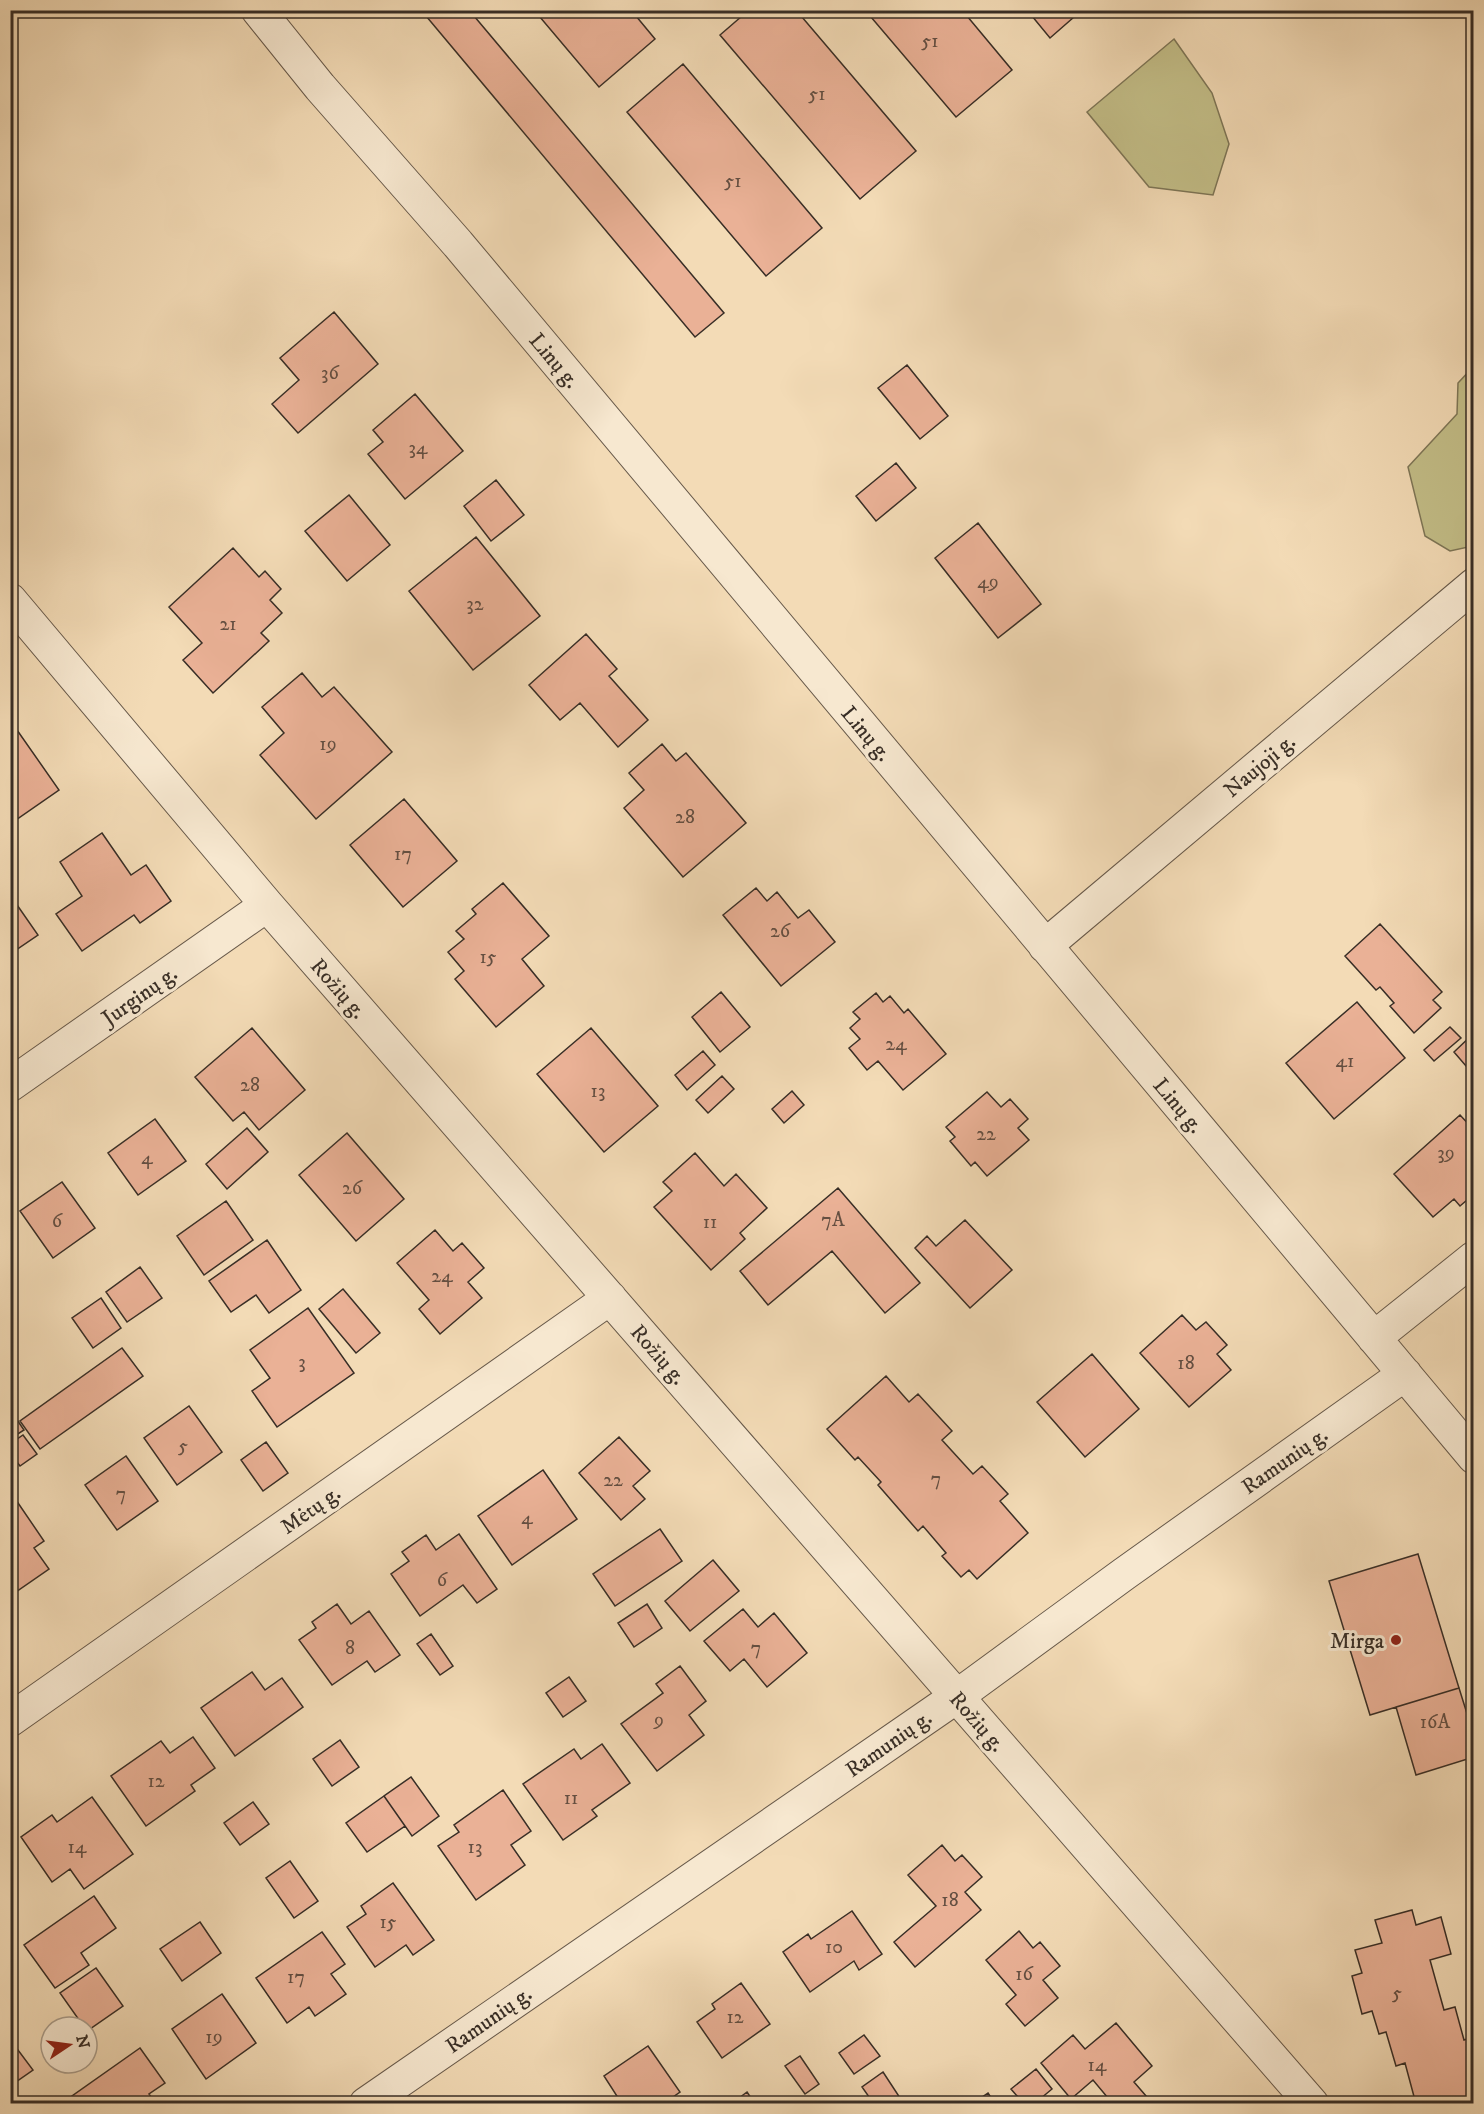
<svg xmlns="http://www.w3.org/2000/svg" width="1484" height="2114" font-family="'IM FELL DW Pica',serif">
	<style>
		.green { fill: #c3be88; stroke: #7e7657; stroke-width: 1.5 }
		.building { fill: #eab196; stroke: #382e26; stroke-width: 1.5 }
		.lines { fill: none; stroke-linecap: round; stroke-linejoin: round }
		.minor-casing { stroke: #67594a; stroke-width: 35 }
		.minor { stroke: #f7e8d0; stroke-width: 33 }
		.poi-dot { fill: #8f2418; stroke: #f7e8d0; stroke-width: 2 }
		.labels { text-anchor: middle; stroke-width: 6; stroke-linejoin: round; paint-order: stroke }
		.number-label { font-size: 20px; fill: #644f42 }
		.street-label { font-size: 22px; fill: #382e26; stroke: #f7e8d0 }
		.poi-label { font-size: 22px; fill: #382e26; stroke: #f7e8d0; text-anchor: end }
	</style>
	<rect width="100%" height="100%" fill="#f3dbb6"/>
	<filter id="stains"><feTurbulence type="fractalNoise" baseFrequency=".00333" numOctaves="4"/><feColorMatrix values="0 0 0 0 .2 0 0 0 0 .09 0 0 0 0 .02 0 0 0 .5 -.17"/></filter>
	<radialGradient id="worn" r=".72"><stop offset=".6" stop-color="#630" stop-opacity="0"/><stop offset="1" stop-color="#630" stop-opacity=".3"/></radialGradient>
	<path class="green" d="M1174 39 1212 93 1229 144 1213 195 1149 187 1087 112Z
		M1473 367V546L1450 551 1425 536 1408 467 1457 414 1458 383Z"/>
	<path class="building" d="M421 10H469L724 313 695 337Z
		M534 10H631L655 39 599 87Z
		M749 10H796L916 151 860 199 720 35Z
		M865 10H962L1012 70 956 117Z
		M1027 10H1082L1050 38Z
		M683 64 822 228 766 276 627 112Z
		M334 312 378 364 298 433 272 404 299 380 280 358Z
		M907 365 948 416 920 439 878 388Z
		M415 394 463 451 405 499 368 454 383 442 373 430Z
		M896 463 916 488 876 521 856 496Z
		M496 480 524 515 491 541 464 506Z
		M349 495 390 545 347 581 305 531Z
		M978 523 1041 604 998 638 935 558Z
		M476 537 540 616 473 670 409 591Z
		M233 548 259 577 265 571 281 589 270 600 282 613 261 633 269 641 213 693 183 660 202 643 169 607Z
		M586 634 617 669 609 676 648 720 618 747 580 703 560 720 529 685Z
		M302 673 322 697 334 687 392 752 316 819 260 755 284 733 262 707Z
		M10 720 59 790 10 824Z
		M662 744 676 761 686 753 746 823 683 877 624 808 644 790 629 773Z
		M404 799 457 861 403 907 350 845Z
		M102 833 131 875 146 865 171 901 140 923 134 915 82 951 56 914 82 896 60 862Z
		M503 883 549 936 522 959 544 986 496 1027 455 979 464 971 448 952 464 939 456 931 476 914 472 909Z
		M756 888 767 901 777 892 798 918 809 910 835 942 781 986 723 915Z
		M15 902 38 935 10 954V905Z
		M1380 924 1442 992 1433 1000 1441 1008 1414 1033 1390 1006 1394 1003 1380 987 1376 990 1345 956Z
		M721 992 750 1027 720 1052 692 1017Z
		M876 993 883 1002 890 996 904 1013 908 1009 946 1054 903 1090 878 1061 867 1070 849 1048 860 1039 850 1028 860 1019 853 1012Z
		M1357 1002 1405 1058 1334 1119 1286 1063Z
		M1450 1027 1461 1038 1434 1061 1424 1050Z
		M252 1028 305 1090 259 1130 244 1112 233 1121 195 1077Z
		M591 1028 658 1106 604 1152 537 1074Z
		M1473 1034 1474 1059 1466 1066 1454 1052Z
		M703 1051 715 1065 687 1090 675 1075Z
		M722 1076 734 1089 708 1113 696 1100Z
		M792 1091 804 1105 784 1123 772 1109Z
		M987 1092 1001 1107 1010 1099 1028 1119 1018 1128 1029 1140 987 1176 975 1162 971 1166 950 1141 955 1137 946 1127Z
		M1460 1115 1474 1130V1194L1460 1206 1454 1199 1433 1217 1394 1174Z
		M155 1119 186 1161 138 1195 108 1153Z
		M247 1128 268 1152 227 1189 206 1164Z
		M347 1133 404 1199 356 1241 299 1175Z
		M695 1153 724 1186 736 1174 767 1208 740 1233 745 1239 711 1270 654 1207 672 1191 663 1182Z
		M62 1182 95 1228 53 1258 20 1211Z
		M838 1188 920 1283 885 1313 832 1251 768 1305 740 1271Z
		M226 1201 253 1240 204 1275 177 1236Z
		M965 1220 1012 1270 970 1308 915 1248 927 1236 936 1246Z
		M435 1230 453 1251 462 1243 484 1268 468 1282 482 1298 440 1334 419 1309 429 1300 397 1263Z
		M267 1240 301 1290 269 1313 256 1295 231 1312 209 1281Z
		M140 1267 162 1298 127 1322 106 1292Z
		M343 1289 380 1333 356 1353 319 1309Z
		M101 1298 121 1328 93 1348 72 1318Z
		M308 1308 354 1373 277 1427 252 1391 270 1378 250 1350Z
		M1182 1315 1196 1330 1206 1322 1227 1345 1217 1354 1231 1370 1189 1407 1140 1353Z
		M122 1348 143 1376 40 1449 20 1421Z
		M1092 1354 1139 1409 1085 1457 1037 1402Z
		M886 1376 909 1402 918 1394 952 1431 942 1440 973 1474 982 1466 1008 1494 1000 1501 1028 1533 977 1579 969 1570 961 1577 942 1556 946 1553 923 1526 918 1531 878 1485 881 1482 858 1457 855 1460 827 1429Z
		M189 1406 222 1452 177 1485 144 1438Z
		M11 1411 24 1430 10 1439V1411Z
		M23 1435 37 1454 20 1466 10 1453V1444Z
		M619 1437 650 1471 633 1486 645 1499 621 1520 579 1473Z
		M266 1442 288 1473 263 1491 241 1460Z
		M126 1456 158 1501 117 1530 85 1485Z
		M543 1470 577 1519 512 1565 478 1516Z
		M16 1500 44 1541 34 1548 49 1569 10 1596V1504Z
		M660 1529 682 1561 615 1606 593 1574Z
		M459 1534 497 1589 477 1603 463 1585 420 1616 391 1574 409 1561 402 1552 426 1535 436 1550Z
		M1418 1554 1459 1688 1370 1715 1329 1581Z
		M713 1560 739 1591 690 1631 665 1601Z
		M337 1604 351 1624 369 1611 400 1655 375 1672 367 1661 332 1685 299 1640 316 1628 312 1622Z
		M647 1604 662 1628 634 1647 618 1623Z
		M743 1609 758 1627 774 1613 807 1653 767 1687 744 1659 730 1671 704 1641Z
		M431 1634 453 1666 440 1675 417 1644Z
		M680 1666 706 1701 689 1715 704 1735 657 1771 621 1724 663 1693 656 1684Z
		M252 1672 265 1690 282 1678 303 1707 235 1756 201 1708Z
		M569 1677 586 1701 563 1717 546 1693Z
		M1459 1688 1474 1736V1757L1416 1775 1396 1707Z
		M193 1737 215 1768 191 1785 195 1791 146 1826 111 1776 161 1741 170 1753Z
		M340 1740 359 1767 332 1786 313 1759Z
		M602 1744 630 1783 592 1810 597 1816 563 1840 523 1784 574 1749 581 1759Z
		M411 1777 439 1816 412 1836 384 1796Z
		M503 1790 531 1831 511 1845 525 1865 476 1900 438 1846 459 1832 454 1825Z
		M384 1796 405 1826 367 1852 346 1823Z
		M92 1797 133 1854 84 1889 70 1869 52 1882 21 1837 52 1815 57 1822Z
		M253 1802 269 1824 240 1845 224 1823Z
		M942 1845 955 1861 962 1855 982 1877 965 1892 981 1910 915 1967 894 1942 936 1906 908 1875Z
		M290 1861 318 1901 294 1918 266 1878Z
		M393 1883 434 1940 413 1955 406 1945 375 1967 347 1927 366 1914 361 1906Z
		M94 1896 116 1928 81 1953 89 1965 55 1988 24 1945Z
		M1412 1910 1416 1925 1441 1917 1451 1954 1430 1960 1444 2010 1455 2007 1464 2040 1473 2037 1474 2104H1416L1405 2063 1396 2066 1386 2032 1379 2034 1372 2011 1362 2014 1352 1976 1362 1973 1355 1950 1382 1943 1375 1920Z
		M852 1911 882 1954 859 1970 854 1961 810 1992 783 1952 808 1934 811 1939Z
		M200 1922 221 1953 182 1981 160 1949Z
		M1019 1931 1033 1948 1040 1942 1060 1966 1043 1980 1058 1998 1025 2026 1006 2004 1016 1995 986 1960Z
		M322 1932 345 1964 331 1974 346 1994 315 2016 309 2007 287 2023 256 1978Z
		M96 1968 123 2006 87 2031V2027H84L60 1993Z
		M741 1983 770 2024 722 2058 697 2022 715 2009 712 2004Z
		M222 1994 256 2043 206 2079 172 2029Z
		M1116 2023 1152 2066 1134 2082 1153 2104H1113L1093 2080 1071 2099 1041 2063 1073 2035 1085 2049Z
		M864 2035 880 2056 854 2074 839 2053Z
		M12 2042 33 2070 10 2086V2043Z
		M648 2046 680 2092 663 2104H622L604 2076Z
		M140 2048 165 2083 149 2094 156 2104H77L72 2096Z
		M800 2056 819 2084 805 2094 785 2066Z
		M1036 2069 1052 2089 1034 2104H1024L1011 2089Z
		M883 2072 904 2104H874L862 2087Z
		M747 2092 755 2104H731Z
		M988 2093 995 2104H972Z"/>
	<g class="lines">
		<g class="minor-casing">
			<path id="minor" d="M258 10 320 87 458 244 1474 1457
				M10 600 267 905 1312 2104
				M1045 946 1474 585
				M10 1085 267 905
				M1374 1338 1474 1258
				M10 1720 610 1298
				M366 2104 956 1697 1124 1574 1405 1374"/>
		</g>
		<use href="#minor" class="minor"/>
	</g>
	<circle class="poi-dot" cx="1396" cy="1640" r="6"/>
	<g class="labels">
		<g class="number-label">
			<text x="930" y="47">51</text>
			<text x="817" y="100">51</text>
			<text x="733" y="187">51</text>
			<text x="330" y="379">36</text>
			<text x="418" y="454">34</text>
			<text x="988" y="588">49</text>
			<text x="475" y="610">32</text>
			<text x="228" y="630">21</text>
			<text x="328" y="750">19</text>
			<text x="685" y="823">28</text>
			<text x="403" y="860">17</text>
			<text x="780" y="937">26</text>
			<text x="488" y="963">15</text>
			<text x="896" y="1050">24</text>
			<text x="1345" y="1067">41</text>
			<text x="250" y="1091">28</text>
			<text x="598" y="1097">13</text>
			<text x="986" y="1140">22</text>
			<text x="1446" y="1159">39</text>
			<text x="147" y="1164">4</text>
			<text x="352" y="1194">26</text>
			<text x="833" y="1226">7A</text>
			<text x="57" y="1227">6</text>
			<text x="710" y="1228">11</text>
			<text x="442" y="1282">24</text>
			<text x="302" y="1368">3</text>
			<text x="1186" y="1369">18</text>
			<text x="183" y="1452">5</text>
			<text x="936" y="1485">7</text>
			<text x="613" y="1486">22</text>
			<text x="121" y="1500">7</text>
			<text x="527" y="1524">4</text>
			<text x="442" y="1586">6</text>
			<text x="350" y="1654">8</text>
			<text x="756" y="1654">7</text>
			<text x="659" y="1726">9</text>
			<text x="1435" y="1728">16A</text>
			<text x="156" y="1787">12</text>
			<text x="571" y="1804">11</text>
			<text x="77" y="1853">14</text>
			<text x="475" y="1853">13</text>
			<text x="950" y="1906">18</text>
			<text x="388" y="1928">15</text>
			<text x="834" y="1953">10</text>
			<text x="1024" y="1980">16</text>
			<text x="296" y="1983">17</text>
			<text x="1397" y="1999">5</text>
			<text x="735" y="2023">12</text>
			<text x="214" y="2043">19</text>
			<text x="1097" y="2071">14</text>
		</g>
		<g class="street-label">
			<text transform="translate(555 360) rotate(50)" y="8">Linų g.</text>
			<text transform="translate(867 733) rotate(50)" y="8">Linų g.</text>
			<text transform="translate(1259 765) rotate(-40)" y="8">Naujoji g.</text>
			<text transform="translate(339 988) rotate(49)" y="8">Rožių g.</text>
			<text transform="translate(139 995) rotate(-35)" y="8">Jurginų g.</text>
			<text transform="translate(1179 1105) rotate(50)" y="8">Linų g.</text>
			<text transform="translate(659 1354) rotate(49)" y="8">Rožių g.</text>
			<text transform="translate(1284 1460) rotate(-35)" y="8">Ramunių g.</text>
			<text transform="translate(310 1509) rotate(-35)" y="8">Mėtų g.</text>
			<text transform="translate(978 1721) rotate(49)" y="8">Rožių g.</text>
			<text transform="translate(888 1743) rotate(-35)" y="8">Ramunių g.</text>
			<text transform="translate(488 2019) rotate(-35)" y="8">Ramunių g.</text>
		</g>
		<g class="poi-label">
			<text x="1384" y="1648">Mirga</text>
		</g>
	</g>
	<rect width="1484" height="2114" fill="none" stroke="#f3dbb6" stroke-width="36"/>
	<rect x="12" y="12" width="1460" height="2090" fill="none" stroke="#382e26" stroke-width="3"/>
	<rect x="18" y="18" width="1448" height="2078" fill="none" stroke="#382e26" stroke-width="1.5"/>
	<g transform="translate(69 2045) rotate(77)"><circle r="28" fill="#f7e8d0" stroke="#ab9e8c" stroke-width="1.5"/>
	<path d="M0-4.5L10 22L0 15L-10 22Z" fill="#8f2418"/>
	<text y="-9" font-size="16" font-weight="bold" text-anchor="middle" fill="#382e26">N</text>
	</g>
	<rect width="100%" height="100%" filter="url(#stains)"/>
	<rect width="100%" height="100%" fill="url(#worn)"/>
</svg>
